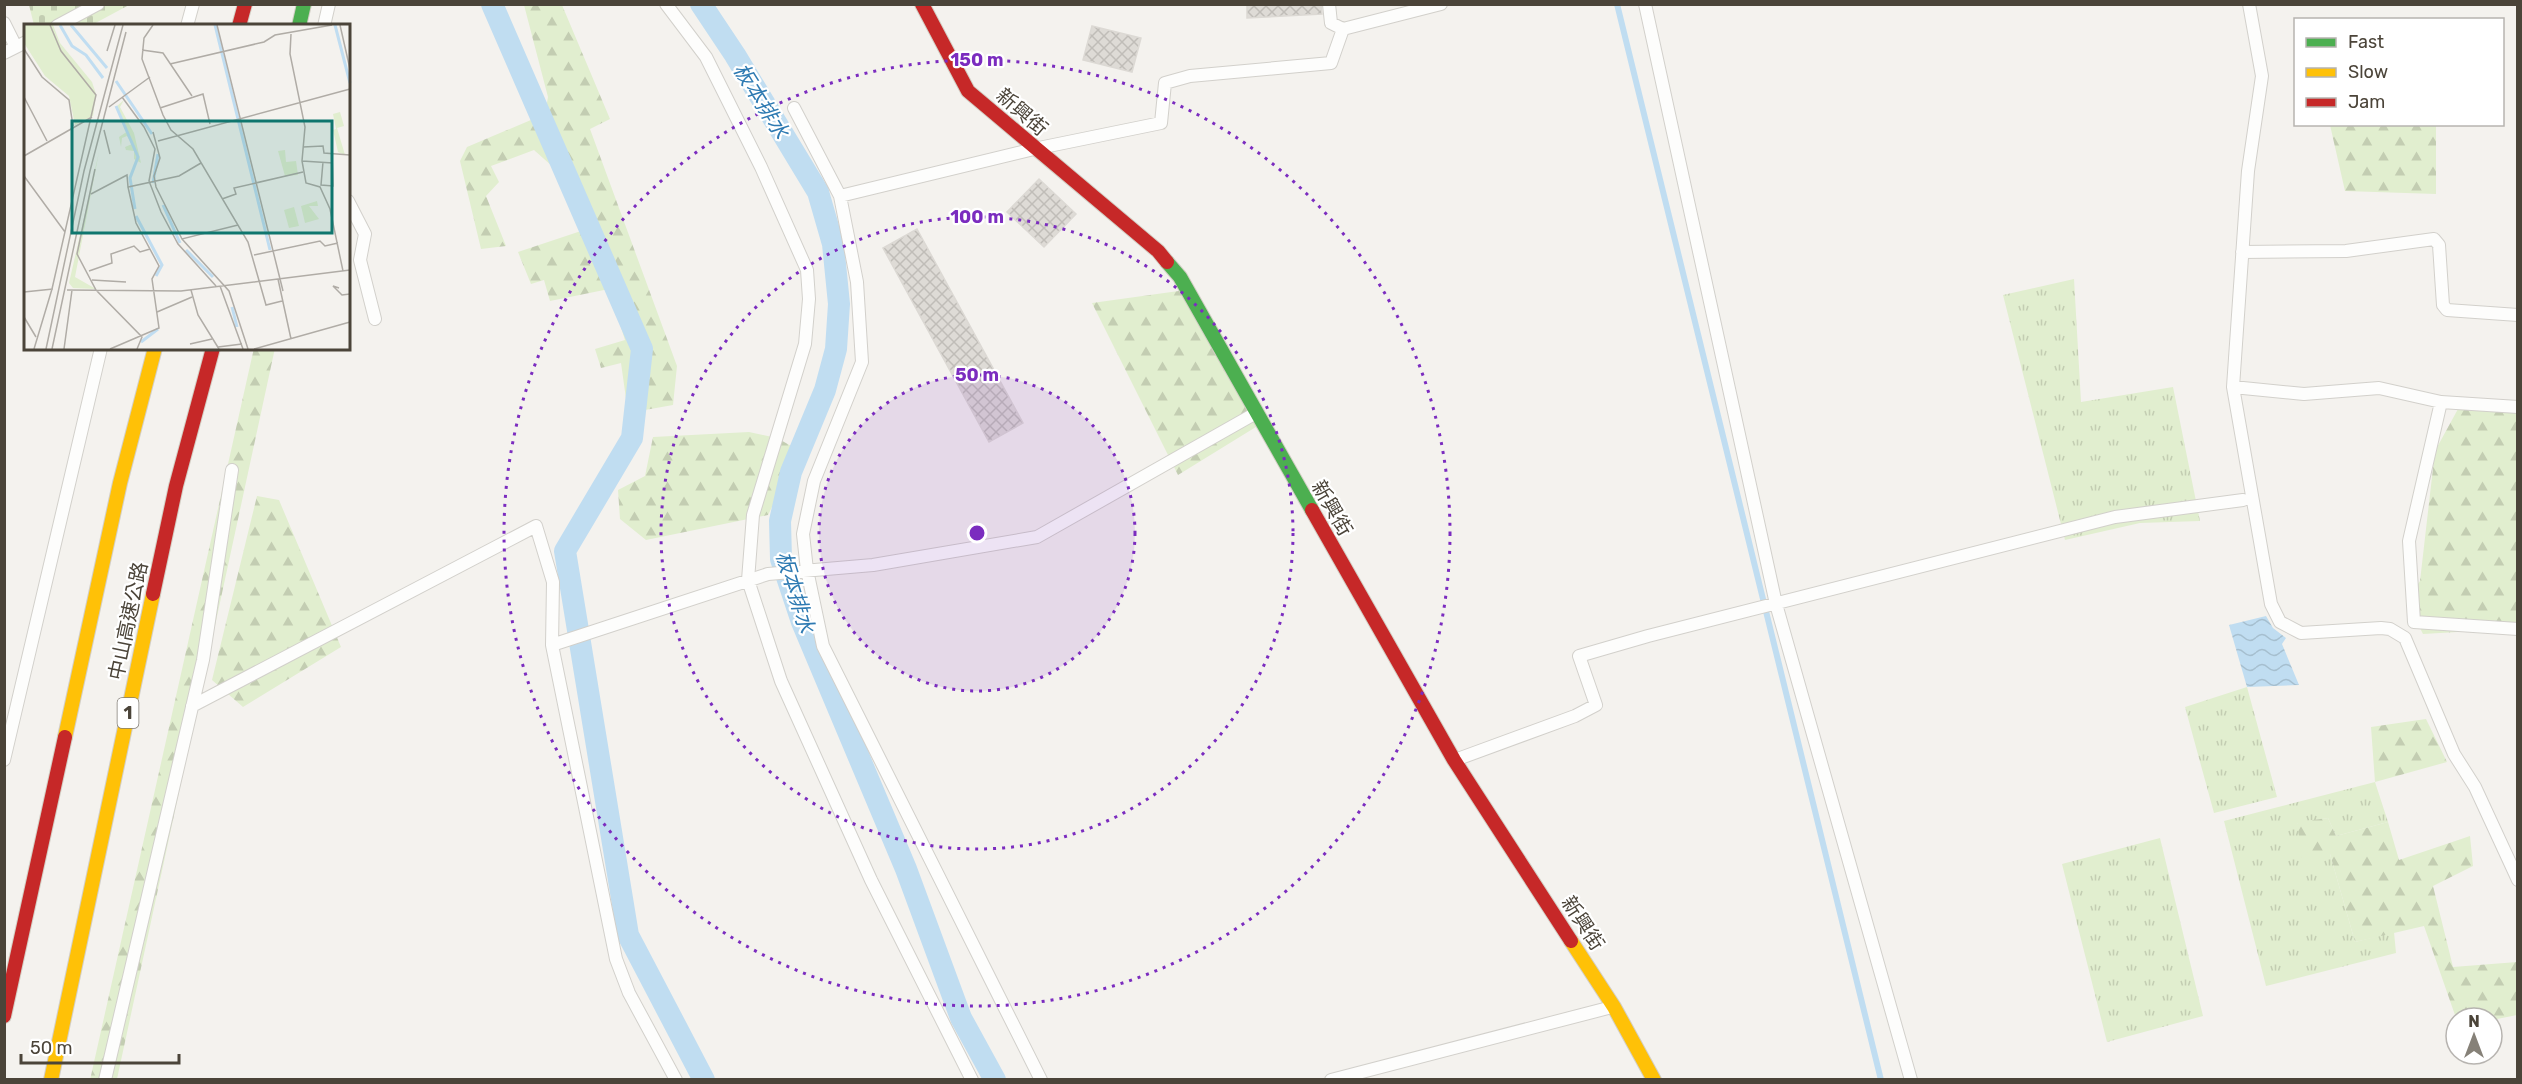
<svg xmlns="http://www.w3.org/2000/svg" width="2522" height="1084" font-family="Rubik,'Noto Sans TC',sans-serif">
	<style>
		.grass { fill: url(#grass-tufts) }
		.forest { fill: url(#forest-firs) }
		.cemetery { fill: url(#cemetery-stones) }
		.water { fill: url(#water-waves) }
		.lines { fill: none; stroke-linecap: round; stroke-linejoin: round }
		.stream { stroke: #c0ddf1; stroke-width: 6 }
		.canal { stroke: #c0ddf1; stroke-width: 22 }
		.building { fill: url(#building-cross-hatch); stroke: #dcd9d4; stroke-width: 1.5 }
		.lane-casing { stroke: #d2d0cb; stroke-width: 14 }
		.fast-casing { stroke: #d3cfc5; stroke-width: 16 }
		.slow-casing { stroke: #d3cfc5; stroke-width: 16 }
		.jam-casing { stroke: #d3cfc5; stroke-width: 16 }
		.lane { stroke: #fdfdfc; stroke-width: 12 }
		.fast { stroke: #4caf50; stroke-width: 14 }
		.slow { stroke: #ffc107; stroke-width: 14 }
		.jam { stroke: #c62828; stroke-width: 14 }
		.ring { fill: none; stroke: #7b2cbf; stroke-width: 3; stroke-dasharray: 3 6 }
		.labels { text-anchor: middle; stroke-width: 4.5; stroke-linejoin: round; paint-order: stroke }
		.shield { fill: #fff; stroke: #817c74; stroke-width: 1.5 }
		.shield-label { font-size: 18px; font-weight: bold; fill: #4b4439 }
		.street-label { font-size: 20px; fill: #4b4439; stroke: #fff }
		.water-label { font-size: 21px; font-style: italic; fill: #2e7ab2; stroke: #fff }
		.inset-river { fill: none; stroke: #c0ddf1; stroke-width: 3 }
		.inset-road { fill: none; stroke: #b0aca6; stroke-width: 1.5 }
		.view { fill: #0f766e; fill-opacity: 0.15; stroke: #0f766e; stroke-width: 3 }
		.inset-edge { fill: none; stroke: #4b4439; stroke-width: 3 }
		.centre { fill: #7b2cbf; stroke: #fff; stroke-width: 3 }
		.ring-label { font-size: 18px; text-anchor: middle; font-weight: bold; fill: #7b2cbf; stroke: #fff; stroke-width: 4.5; stroke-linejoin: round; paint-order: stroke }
	</style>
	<defs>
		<pattern id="grass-tufts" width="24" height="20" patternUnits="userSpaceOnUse" patternTransform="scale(1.5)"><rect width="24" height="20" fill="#e1eecf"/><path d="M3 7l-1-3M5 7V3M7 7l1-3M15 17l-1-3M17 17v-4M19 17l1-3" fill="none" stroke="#c3cdb2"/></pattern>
		<pattern id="forest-firs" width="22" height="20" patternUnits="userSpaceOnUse" patternTransform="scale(1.5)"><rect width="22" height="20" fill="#e1eecf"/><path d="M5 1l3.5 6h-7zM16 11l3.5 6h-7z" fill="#c3cdb2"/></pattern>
		<pattern id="cemetery-stones" width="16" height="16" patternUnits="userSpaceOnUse" patternTransform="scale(1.5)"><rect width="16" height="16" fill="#e1eecf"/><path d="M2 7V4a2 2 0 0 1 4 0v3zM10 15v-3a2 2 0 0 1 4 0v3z" fill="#c3cdb2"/></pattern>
		<pattern id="water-waves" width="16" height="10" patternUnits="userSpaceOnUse" patternTransform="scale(1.5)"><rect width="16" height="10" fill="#c0ddf1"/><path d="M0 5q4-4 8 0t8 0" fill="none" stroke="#a6bfcf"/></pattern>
		<pattern id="building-cross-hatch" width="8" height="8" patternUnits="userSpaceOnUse" patternTransform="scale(1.5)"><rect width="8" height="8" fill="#dedbd6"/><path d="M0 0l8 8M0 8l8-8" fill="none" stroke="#c0bdb8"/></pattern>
	</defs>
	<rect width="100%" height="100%" fill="#f4f2ee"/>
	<path class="grass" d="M2074 279 2081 402 2173 387 2200 521 2140 523 2065 540 2003 295Z
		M2247 687 2277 797 2214 813 2185 707Z
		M2375 782 2388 822 2336 836 2328 818 2297 823 2330 854 2355 942 2394 932 2396 953 2266 986 2224 821Z
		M2160 838 2203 1016 2107 1042 2062 864Z"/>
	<path class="forest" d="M524 5H562L610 119 590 129 677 366 673 405 628 413 621 363 601 368 595 349 625 340 609 289 550 301 544 280 531 284 518 252 584 230 562 175 534 150 491 166 499 182 486 196 506 246 481 249 460 161 467 147 545 114 548 97Z
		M2408 124 2436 125V194L2345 191 2330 125Z
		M1193 289 1264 422 1178 475 1092 303Z
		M254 348H275L117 1079 90 1080Z
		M2517 405V621L2509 629 2423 634 2406 601 2420 581 2435 451 2458 409Z
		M749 432 777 438 800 451 768 515 646 540 620 519 618 490 645 476 653 437Z
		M257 496 279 500 341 647 243 707 212 680Z
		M2426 719 2447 762 2375 782 2371 727Z
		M2328 818 2336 836 2388 822 2399 860 2470 836 2473 866 2433 886 2453 967 2517 962V1015L2492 1020 2456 1018 2424 926 2355 942 2330 854 2302 858 2297 822Z"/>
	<path class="cemetery" d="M29 5H129L90 26 34 25Z"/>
	<path class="water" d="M2266 616 2273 628 2286 638 2282 644 2299 685 2247 687 2229 625Z"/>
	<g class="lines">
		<path class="stream" d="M1617 4 1881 1080"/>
		<path class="canal" d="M492 4 642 349 632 438 565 551 628 935 704 1080
			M701 4 735 55 818 192 833 244 839 304 836 349 825 390 791 472 780 521 781 559 802 622 906 869 961 1018 995 1080"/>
	</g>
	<path class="building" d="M1247 4H1321L1322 14 1247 18Z
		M1092 26 1141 38 1132 72 1083 60Z
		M1039 179 1076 214 1044 247 1007 212Z
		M917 229 1023 423 989 442 883 248Z"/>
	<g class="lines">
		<g class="lane-casing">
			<path id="lane" d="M666 4 706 57 761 167 807 270 809 299 805 344 753 515 748 580 781 681 871 880 972 1080
				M1329 4 1331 23 1343 29
				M1645 4 1776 604 1911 1080
				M2249 4 2262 76 2248 171 2233 387 2271 604 2280 622 2301 633 2381 628 2390 629 2405 638 2454 754 2475 787 2518 880
				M4 23 16 47
				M57 26 98 4
				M187 26 193 4
				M324 26 329 4
				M4 53 26 42
				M794 108 840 196 857 282 862 362 814 481 803 534 807 570 823 646 1041 1080
				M840 196 1034 149 1161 123 1165 83 1190 76 1331 63 1343 29 1441 4
				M348 201 365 234 360 260 375 319
				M2242 252 2346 251 2434 239 2439 245 2443 305 2447 310 2518 315
				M2233 387 2304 394 2379 388 2441 402 2518 407
				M2441 402 2409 541 2414 622 2518 629
				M552 645 616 959 629 993 676 1080
				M192 706 536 526 553 582 552 645 768 574 873 565 1037 537 1256 413
				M4 760 101 348
				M1455 760 1575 716 1596 705 1579 656 1648 636 2115 517 2243 500
				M105 1080 203 660 232 470
				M1331 1080 1612 1007"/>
		</g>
		<g class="fast-casing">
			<path id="fast" d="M299 26 304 4
				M1167 262 1180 277 1312 510"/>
		</g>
		<g class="slow-casing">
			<path id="slow" d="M65 737 120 483 155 348
				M1571 941 1614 1007 1654 1080
				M51 1080 153 594"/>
		</g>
		<g class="jam-casing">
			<path id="jam" d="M922 4 968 91 1158 251 1167 262
				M239 26 245 4
				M1312 510 1454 760 1571 941
				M153 594 176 486 213 348
				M4 1016 65 737"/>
		</g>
		<use href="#lane" class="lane"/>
		<use href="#fast" class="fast"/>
		<use href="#slow" class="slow"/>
		<use href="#jam" class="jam"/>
	</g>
	<circle cx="977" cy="533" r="158" fill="#7b2cbf" fill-opacity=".12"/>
	<g class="ring">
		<circle cx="977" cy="533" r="158"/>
		<circle cx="977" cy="533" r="316"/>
		<circle cx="977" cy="533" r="473"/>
	</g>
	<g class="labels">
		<rect class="shield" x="117.5" y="698" width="21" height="30" rx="4.5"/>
		<g class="shield-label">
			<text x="128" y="719">1</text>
		</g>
		<g class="street-label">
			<text transform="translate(1022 112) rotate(41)" y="7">新興街</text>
			<text transform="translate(1332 508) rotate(60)" y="7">新興街</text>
			<text transform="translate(128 621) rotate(-78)" y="7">中山高速公路</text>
			<text transform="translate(1583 923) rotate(57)" y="7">新興街</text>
		</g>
		<g class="water-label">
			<text transform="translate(761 101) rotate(58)" y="7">板本排水</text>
			<text transform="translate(795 592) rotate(73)" y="7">板本排水</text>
		</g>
	</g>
	<g transform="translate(24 24)">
		<rect width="326" height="326" fill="#f4f2ee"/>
		<path d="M261 126 262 138 272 137 274 151 261 152 254 127ZM293 177 294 182H285L295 195 281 199 277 182ZM270 183 275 202 265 204 260 186Z" fill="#e1eecf"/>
		<path d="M100 76 96 83 110 109 117 139 110 135V127L102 126 101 123 108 120 103 112 98 114 97 123 95 113 104 107 93 82ZM316 88 320 102 313 104 321 131 314 128 309 106 312 105 309 90ZM75 128 51 253 72 265 49 264 45 259Z" fill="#e1eecf"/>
		<path d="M0 1H29L36 19 68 58 72 70 69 92 51 101 45 72 21 52 0 19Z" fill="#e1eecf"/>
		<path class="inset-river" d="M36 1 48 22 62 31 79 54M47 1 83 44M191 1 246 226M311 1 326 59M92 57 128 110M92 82 114 133 106 154 111 185M129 159 134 130M139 181 156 219M112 192 138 241 132 252M162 226 189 253M208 283 213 303M117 318 134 305"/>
		<path class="inset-road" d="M129 1 120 14 118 35 139 91 147 106 169 125 224 218 242 281 258 277M193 1 259 267M316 1 326 45M267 10 266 30 281 103 278 137 282 159 296 163 306 185 319 247M0 25 18 53 45 76 49 102M118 26 139 29 168 72M83 27 91 1M146 40 240 18 251 11 308 1M0 73 23 117M98 73 120 103 131 125 125 157 137 188 154 220 192 262M85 83 126 53M136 84 179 70 186 100M80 106 86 130M129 108 136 134 130 152 132 163 158 215 214 201M134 117 326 65M279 123 299 122 300 129 326 131M0 132 68 93M278 137 309 139M299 138 297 161 309 162 308 129M71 145 53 230 72 266 118 313 113 325M0 152 41 208M67 170 103 151 104 163 155 152 177 139M198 175 212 170 210 164 279 148M158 215 205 267 224 325M230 231 296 217 301 222 314 219M65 247 88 239 87 230 110 222 116 228 126 225M254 255 267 315M68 256 102 258M196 262 219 325M315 264 309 262 318 271 326 270M43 266 157 267 326 246M167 266 174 291 195 325M0 268 29 265M133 288 168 273M0 293 12 313M166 320 188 315M194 323 218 320M10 325 28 265 72 71 37 27 26 1M22 325 60 147 99 1M28 325 66 147 102 8M40 325 48 266M86 325 135 304 128 255 135 242 112 199 104 163M230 325 326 298"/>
		<path class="view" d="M48 97H308V209H48Z"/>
		<rect width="326" height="326" class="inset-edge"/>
	</g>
	<circle cx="977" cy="533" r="9" class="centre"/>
	<g class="ring-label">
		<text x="977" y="66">150 m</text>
		<text x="977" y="223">100 m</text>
		<text x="977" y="381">50 m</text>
	</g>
	<rect width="2522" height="1084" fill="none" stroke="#4b4439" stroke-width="12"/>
	<rect x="2294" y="18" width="210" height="108" fill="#ffffff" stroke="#b7b4b0" stroke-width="1.5"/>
	<rect x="2306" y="38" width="30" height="9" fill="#4caf50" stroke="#b7b4b0" stroke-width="1.5"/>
	<text x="2348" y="48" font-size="18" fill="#4b4439">Fast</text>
	<rect x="2306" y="68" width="30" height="9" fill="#ffc107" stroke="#b7b4b0" stroke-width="1.5"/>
	<text x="2348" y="78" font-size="18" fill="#4b4439">Slow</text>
	<rect x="2306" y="98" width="30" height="9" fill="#c62828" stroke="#b7b4b0" stroke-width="1.5"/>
	<text x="2348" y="108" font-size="18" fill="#4b4439">Jam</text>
	<g transform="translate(2474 1036)"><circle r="28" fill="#ffffff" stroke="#b7b4b0" stroke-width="1.5"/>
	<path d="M0-4.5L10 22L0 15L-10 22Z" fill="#868178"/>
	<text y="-9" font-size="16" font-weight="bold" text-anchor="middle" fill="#4b4439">N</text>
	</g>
	<path d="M21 1054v9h158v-9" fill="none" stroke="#4b4439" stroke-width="3"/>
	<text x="30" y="1054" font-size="18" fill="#4b4439" stroke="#ffffff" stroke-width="4.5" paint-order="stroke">50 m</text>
</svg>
